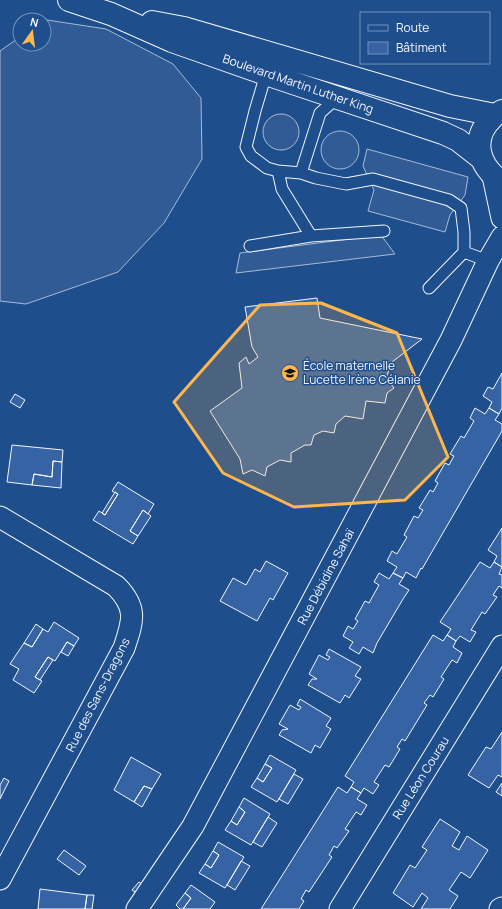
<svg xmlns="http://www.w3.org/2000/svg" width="502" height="909" font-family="Manrope,sans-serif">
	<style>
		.built { fill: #305b95; stroke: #a8bbd7 }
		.building { fill: #3563a3; stroke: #f2f6ff }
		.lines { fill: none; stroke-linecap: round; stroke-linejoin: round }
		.lane-casing { stroke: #f2f6ff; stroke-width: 13 }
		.street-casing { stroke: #f2f6ff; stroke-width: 23 }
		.secondary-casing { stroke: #f2f6ff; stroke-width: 24 }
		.lane { stroke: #1f4e8c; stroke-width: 11 }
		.street { stroke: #1f4e8c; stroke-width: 21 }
		.secondary { stroke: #1f4e8c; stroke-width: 22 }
		.marked { fill: #ffb74d; fill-opacity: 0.2; stroke: #ffb74d; stroke-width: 3; stroke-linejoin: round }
		.labels { text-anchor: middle; stroke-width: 3; stroke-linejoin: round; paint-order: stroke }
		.street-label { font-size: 12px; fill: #f2f6ff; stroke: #1f4e8c }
		.poi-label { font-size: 12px; fill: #f2f6ff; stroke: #1f4e8c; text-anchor: start }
	</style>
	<rect width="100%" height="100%" fill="#1f4e8c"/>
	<path class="built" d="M47 20 106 29 173 64 201 98 202 159 164 223 118 272 26 304 0 301V51L20 37V44H44V22Z
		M263 132a18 18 0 1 1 36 0a18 18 0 1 1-36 0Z
		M321 150a19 19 0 1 1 38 0a19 19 0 1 1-38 0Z
		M367 149 468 177 465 195 450 215 445 232 368 211 374 190 363 166Z
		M381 235 395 254 236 273 240 253Z"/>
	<path class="building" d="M317 298 320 318 422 339 392 362 386 378 394 388 387 393 385 403 366 401 363 419 345 416 336 424 334 433 323 431 314 435 311 445H305L291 453V462L280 460 267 467 265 476 252 470 243 474 240 459 210 411 242 388 239 363 246 357 249 364 258 357 252 347 245 307Z
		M502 373V408L499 414 489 408 492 402 483 396 488 387 493 389Z
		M15 394 25 400 20 408 10 402Z
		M475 408 485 414 489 408 499 414 495 420 502 424V431L422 569 421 568 416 578 406 572 403 578 393 573 397 567 387 561 392 551 397 554 407 537 404 535 414 516 418 518 423 510 419 508 430 490 433 492 438 483 435 481 445 463 449 465 454 456 450 454 461 436 464 438 474 421 470 418Z
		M12 445 63 450 62 462 53 461 52 477 34 474 32 485 7 482Z
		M53 461 62 462 61 488 32 485 34 474 52 477Z
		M118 482 154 504 148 514 143 510 130 531 138 536 133 544 93 520 99 511 105 515 118 494 112 491Z
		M115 492 118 494 105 515 102 513Z
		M143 510 151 516 138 536 130 531Z
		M502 528V567L494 562 497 556 488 550Z
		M266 561 288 573 273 600 270 598 257 621 220 601 233 578 246 585 255 569 260 572Z
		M480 562 490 568 494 562 502 567 499 574 502 575V588L499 586 493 595 497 597 485 614 482 612 471 630 476 632 470 642 460 636 456 641 447 635 451 629 440 622Z
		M379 573 389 579 393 573 403 578 399 584 409 590 403 599 377 643 373 653 363 647 359 654 349 648 353 642 343 636 348 626 353 629 358 621 355 619 365 601 369 603 379 585 374 582Z
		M54 622 79 638 74 646 67 642 55 661 48 657 35 677 42 681 34 693 13 680 19 669 10 664 24 643 32 647 43 629 48 632Z
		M36 624 43 629 32 647 24 643Z
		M433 635 443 641 447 635 456 641 453 647 462 653 457 663 452 660 441 677 444 679 433 697 430 695 424 703 427 705 405 741 402 739 397 747 400 749 389 767 385 765 374 782 379 785 373 794 364 788 361 793 351 787 354 782 345 776Z
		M67 642 74 646 68 656 61 652Z
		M329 649 361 667 355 676 361 679 349 698 345 695 340 703 308 685 312 679H317L309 674 319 655 328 660 330 657 326 655Z
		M48 657 53 660 40 680 35 677Z
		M300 699 331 718 326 726 331 729 320 748 315 745 311 753 279 735 282 730 288 729 279 724 290 705 299 710 301 707 297 705Z
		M502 732V777L498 775 489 788 468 775 486 747 491 749Z
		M270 755 296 770 277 802 251 787 257 778 263 782 272 768 265 764Z
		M131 757 161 774 152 789 144 786 134 802 114 790Z
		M265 764 272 768 263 782 257 778Z
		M294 774 303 779 288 804 279 799Z
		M4 778 9 781 0 799V785Z
		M502 783V796L496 792Z
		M144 786 152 789 142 807 134 802Z
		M338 787 347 793 351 787 361 793 357 799 367 805 361 815 356 812 345 829 349 831 337 848 334 846 329 855 332 857 309 892 306 890 301 899 304 901 299 909H261Z
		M244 798 270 814 251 845 225 830 231 821 237 825 245 812 239 807Z
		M239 807 245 812 237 825 231 821Z
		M268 817 277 823 262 847 253 842Z
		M440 819 460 832 452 846 459 850 467 836 488 850 470 878 461 872 449 890 458 896 450 909H421L428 898 422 893 413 907 393 893 410 865 415 868 427 850 422 847Z
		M218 842 244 857 225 888 199 873 205 864 211 868 219 855 213 851Z
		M64 850 86 866 79 875 57 859Z
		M213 851 219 855 211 868 205 864Z
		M241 861 250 866 235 890 227 885Z
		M139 882 148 888 142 896 132 890Z
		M191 885 215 902 210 909H183L191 898 185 893Z
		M40 889 87 895 85 909H38Z
		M185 893 191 898 183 909H180L176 905Z
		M87 895H94L92 909H85Z"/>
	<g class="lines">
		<g class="lane-casing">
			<path id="lane" d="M270 72 266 74 255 111 246 147 251 156 267 168 278 171 301 173 316 178 346 184 373 179 449 200 461 208 464 232V252L429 288
				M278 171 282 189 311 236
				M301 173 320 113 338 97
				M250 246 311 236 384 231
				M464 252 488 261"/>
		</g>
		<g class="street-casing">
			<path id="street" d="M493 176 502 218
				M0 517 116 586C138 608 133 621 124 648L0 879
				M137 909 193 826 451 340 488 261 502 237
				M340 909 502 646
				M500 909 502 908"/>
		</g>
		<g class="secondary-casing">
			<path id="secondary" d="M69 0 111 14 172 41 266 74 443 133 458 140 481 158
				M152 22 184 28 450 106 495 115
				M502 111C499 113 494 115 492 118 470 139 479 167 502 182"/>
		</g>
		<use href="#lane" class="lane"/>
		<use href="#street" class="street"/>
		<use href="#secondary" class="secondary"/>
	</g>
	<path class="marked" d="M321 303 397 333 448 457 405 500 294 507 223 473 174 402 260 305Z"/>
	<defs>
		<g id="school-disc" transform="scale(0.9)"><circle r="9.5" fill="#ffb74d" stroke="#1f4e8c"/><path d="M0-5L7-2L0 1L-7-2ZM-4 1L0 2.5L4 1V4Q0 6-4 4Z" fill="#111"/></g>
	</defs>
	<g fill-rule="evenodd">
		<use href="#school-disc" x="290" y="373"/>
	</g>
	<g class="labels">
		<g class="street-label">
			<text transform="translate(298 84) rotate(19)" y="4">Boulevard Martin Luther King</text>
			<text transform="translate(326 577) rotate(-62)" y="4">Rue Débidine Sahaï</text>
			<text transform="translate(98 695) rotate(-63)" y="4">Rue des Sans-Dragons</text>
			<text transform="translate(421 778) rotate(-58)" y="4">Rue Léon Courau</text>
		</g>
		<g class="poi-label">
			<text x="303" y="370">École maternelle<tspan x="303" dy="14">Lucette Irène Célanie</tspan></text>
		</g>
	</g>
	<rect x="360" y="12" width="130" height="52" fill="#1f4e8c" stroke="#7391ba"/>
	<rect x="368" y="25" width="20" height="6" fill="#1f4e8c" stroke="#7391ba"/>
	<text x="396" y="32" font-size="12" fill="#f2f6ff">Route</text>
	<rect x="368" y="42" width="20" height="12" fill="#3563a3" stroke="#7391ba"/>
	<text x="396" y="52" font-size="12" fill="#f2f6ff">Bâtiment</text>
	<g transform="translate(32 32) rotate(14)"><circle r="19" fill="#1f4e8c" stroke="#7391ba"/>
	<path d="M0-3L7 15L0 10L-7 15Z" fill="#ffb74d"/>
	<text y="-6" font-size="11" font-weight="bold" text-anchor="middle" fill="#f2f6ff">N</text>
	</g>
</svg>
